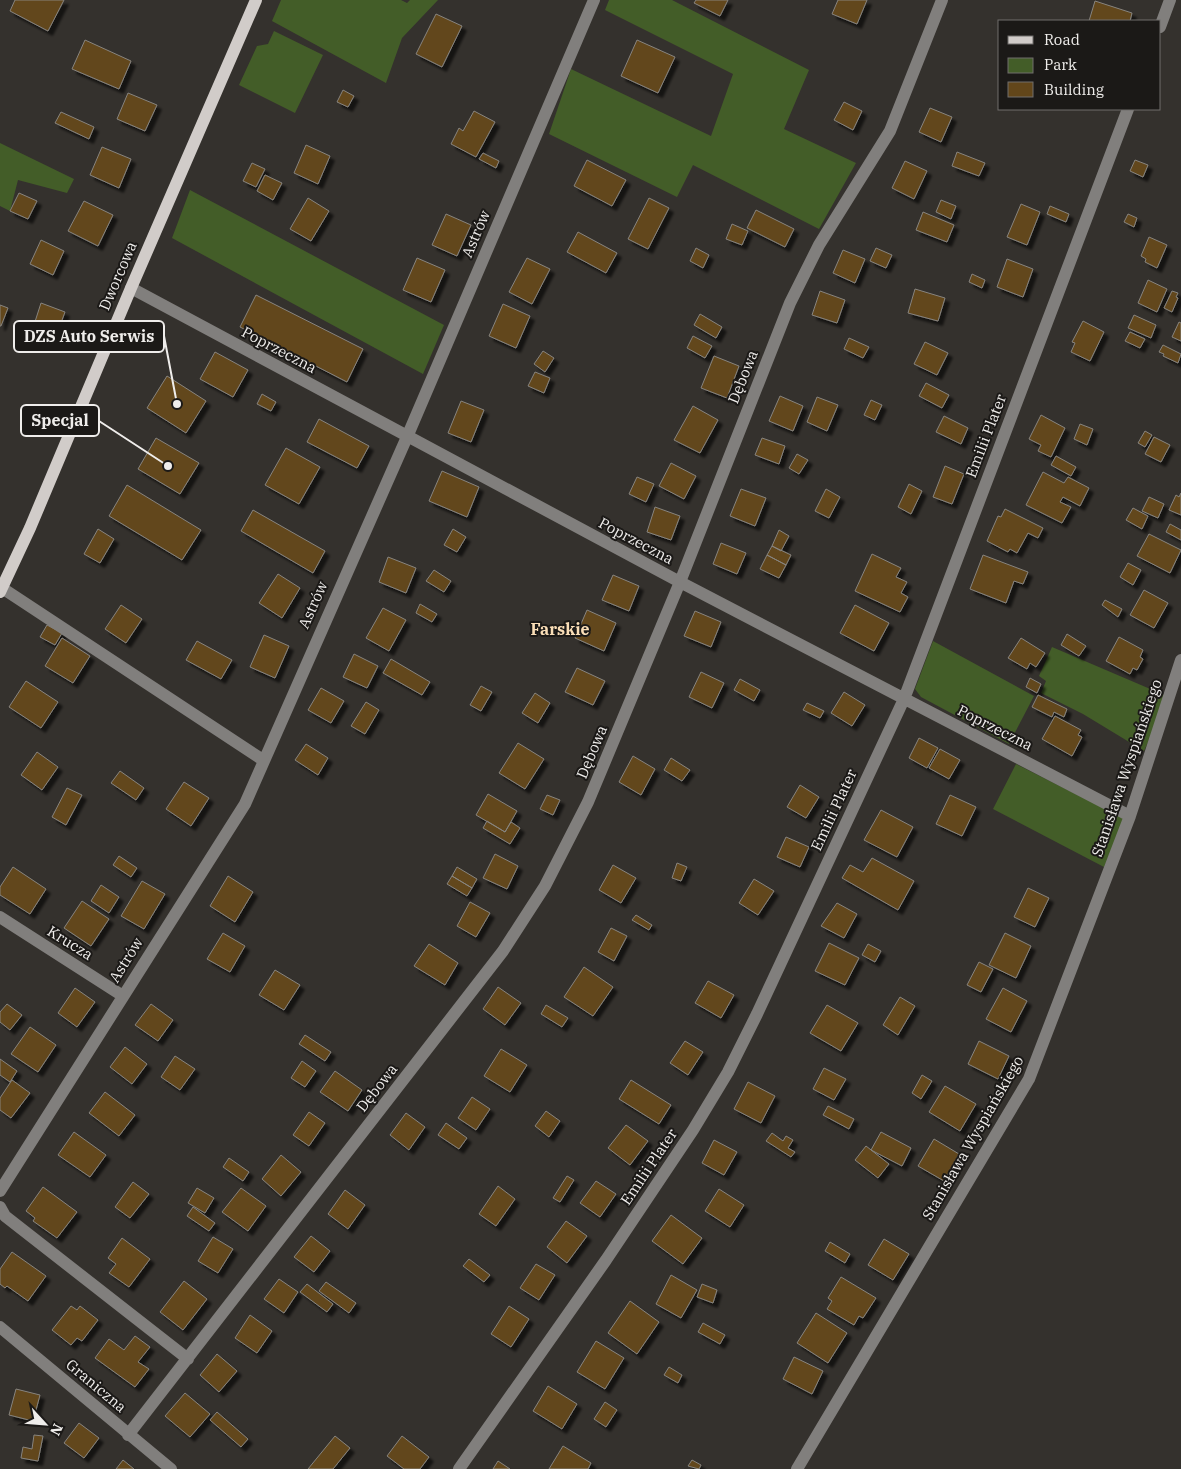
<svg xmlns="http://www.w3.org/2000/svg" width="1181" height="1469" font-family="'IBM Plex Serif',serif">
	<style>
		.green { fill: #435d28 }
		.building { fill: #62461a; stroke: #87847f; filter: url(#shadow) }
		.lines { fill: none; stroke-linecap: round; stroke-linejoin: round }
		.minor { stroke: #817f7d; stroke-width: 12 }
		.major { stroke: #d1ccc9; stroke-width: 12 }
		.labels { text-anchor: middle; stroke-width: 4; stroke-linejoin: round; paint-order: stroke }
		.street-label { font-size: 15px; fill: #efedeb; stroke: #1b1917 }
		.neighbourhood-label { font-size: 16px; font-weight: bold; fill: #fadeb7; stroke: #1b1917 }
		.leader { fill: none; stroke: #efedeb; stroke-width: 2 }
		.callout-dot { fill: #efedeb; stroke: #1b1917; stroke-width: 2 }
		.callout { fill: #1b1917; stroke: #efedeb; stroke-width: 2 }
		.callout-label { font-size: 16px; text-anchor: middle; font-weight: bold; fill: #efedeb }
	</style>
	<defs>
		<filter id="shadow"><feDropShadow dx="4.5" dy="4.5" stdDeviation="1" flood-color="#0009"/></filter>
	</defs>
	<rect width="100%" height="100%" fill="#34312d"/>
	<path class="green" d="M281 0H401L407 3 410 0H438L402 38 386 83 272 21Z
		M609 0H672L809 70 784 129 856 163 819 229 693 165 677 197 549 134 571 69 711 136 733 74 605 10Z
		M274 31 323 55 295 113 239 85 257 46 268 44Z
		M0 143 74 179 67 193 18 180 10 211 0 206Z
		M190 190 444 325 423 374 172 238Z
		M933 641 1034 696 1009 744 921 697 915 689Z
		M1052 647 1169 697 1144 751 1083 714 1041 693 1046 681 1039 676Z
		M1016 764 1125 819 1104 867 993 809Z"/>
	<path class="building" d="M15 0H64L48 31 10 11Z
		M696 0H728L720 16 694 3Z
		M838 0H867L857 24 832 14Z
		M1095 1 1132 13 1130 21H1089Z
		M436 14 462 26 442 67 416 54Z
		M85 40 131 61 119 89 72 69Z
		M637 40 675 57 658 93 621 76Z
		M343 90 354 96 348 107 337 102Z
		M128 93 157 105 145 131 117 119Z
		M844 102 862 111 853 130 834 120Z
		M930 108 952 117 941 142 919 132Z
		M474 111 495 122 476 157 451 144 459 128 463 131Z
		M61 112 94 127 89 139 55 123Z
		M306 145 330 156 318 184 294 173Z
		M102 147 131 159 119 188 90 175Z
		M957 152 985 163 979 176 952 166Z
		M483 153 499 161 496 168 479 159Z
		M587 160 626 180 612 206 574 186Z
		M1135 160 1148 165 1143 177 1130 171Z
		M905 161 927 171 914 199 892 188Z
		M252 163 265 169 256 187 243 181Z
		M265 175 282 183 273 200 257 191Z
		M19 193 37 201 28 219 10 211Z
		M308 198 329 211 311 241 290 229Z
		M649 198 669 208 648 249 628 239Z
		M941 200 956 206 951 219 936 212Z
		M84 201 113 215 98 246 68 231Z
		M1021 204 1040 212 1027 245 1007 237Z
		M1050 206 1069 214 1066 222 1047 214Z
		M756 210 794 229 785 247 747 228Z
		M923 212 954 225 947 242 916 230Z
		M446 214 471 225 457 256 432 245Z
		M1128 214 1137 218 1134 227 1124 222Z
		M732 224 748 231 742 245 726 239Z
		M578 232 617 253 606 273 567 252Z
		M1149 237 1167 245 1157 268 1145 262 1146 259 1141 256Z
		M41 240 64 251 53 275 30 264Z
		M696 248 709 255 703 268 690 261Z
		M876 248 892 255 886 268 870 261Z
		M843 250 865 259 855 283 833 273Z
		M417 258 445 270 431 302 403 290Z
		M527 258 550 269 532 304 509 292Z
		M1007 259 1033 269 1023 297 997 287Z
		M972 274 985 280 982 288 969 282Z
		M1148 280 1167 289 1157 312 1138 303Z
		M915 289 945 298 938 321 908 313Z
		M820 291 845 300 837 323 812 315Z
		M1172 291 1178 293 1176 297 1178 298 1172 312 1164 308Z
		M256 295 363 349 347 382 240 327Z
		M41 303 65 312 55 339 32 331Z
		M503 304 530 316 516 348 489 336Z
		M0 305 8 308 1 326H0Z
		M700 314 722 327 716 338 694 325Z
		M1134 315 1156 325 1151 338 1128 328Z
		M1083 321 1104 332 1090 361 1071 352 1075 343 1072 342Z
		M1179 322 1181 323V341L1172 337Z
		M1130 332 1145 339 1140 348 1125 341Z
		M693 336 712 346 705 358 687 348Z
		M849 338 869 347 863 358 844 349Z
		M925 342 948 353 937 375 914 364Z
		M1163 345 1181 354 1178 363 1163 356 1164 354 1159 352Z
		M543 351 554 358 545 372 534 364Z
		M215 352 248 370 233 397 200 379Z
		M714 356 739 366 727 398 701 388Z
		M535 372 550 378 544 393 528 386Z
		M167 376 206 401 186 433 147 408Z
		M926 383 949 395 942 408 919 396Z
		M262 394 276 402 271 411 257 404Z
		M780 396 803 406 793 431 769 421Z
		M817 397 838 405 827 431 807 422Z
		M871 400 882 405 875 420 864 415Z
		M461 401 484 410 471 442 448 433Z
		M693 406 718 420 700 453 674 440Z
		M1041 415 1065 428 1051 457 1038 451 1041 445 1029 439Z
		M944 416 968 428 961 444 936 432Z
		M319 419 369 446 357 468 307 442Z
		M1080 424 1093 429 1087 445 1074 439Z
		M1145 431 1152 435 1145 447 1138 443Z
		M1154 437 1170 445 1161 462 1145 454Z
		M156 438 199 463 180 494 138 469Z
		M762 438 785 446 779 464 755 455Z
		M286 448 320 467 299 504 265 485Z
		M797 454 808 460 799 474 789 468Z
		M1056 456 1076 467 1071 476 1051 465Z
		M671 463 696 476 684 499 659 486Z
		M945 466 964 474 952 504 933 497Z
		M442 471 479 487 467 517 429 501Z
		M1043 472 1064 483 1068 477 1089 488 1080 506 1063 497 1060 502 1071 507 1062 523 1026 505Z
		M637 477 654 484 646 502 629 494Z
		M909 484 922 491 911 514 898 507Z
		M127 485 201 530 182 560 109 516Z
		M741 489 766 498 755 526 730 516Z
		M826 489 840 497 829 518 815 511Z
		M1181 493V515L1169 510 1176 495 1179 497Z
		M1149 497 1164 504 1158 518 1142 511Z
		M655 507 680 516 671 540 647 532Z
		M1133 508 1148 516 1142 529 1126 520Z
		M1005 509 1043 528 1038 538 1028 533 1017 553 1010 549 1008 552 987 541 998 516 1001 517Z
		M253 510 325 551 313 573 241 531Z
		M1170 524 1181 530V540L1166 532Z
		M98 529 114 539 100 563 84 554Z
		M453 529 466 537 457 552 444 545Z
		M779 530 789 536 781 551 772 546Z
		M1149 534 1181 550 1170 573 1137 556Z
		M721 543 746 553 737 574 713 564Z
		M772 546 791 555 786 565 767 555Z
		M872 554 901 568 896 577 907 582 901 593 908 597 900 612 855 591Z
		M767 555 786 565 779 578 760 569Z
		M983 555 1028 572 1023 584 1014 581 1006 603 970 589Z
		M388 557 416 568 406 593 379 582Z
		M1128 563 1141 570 1133 585 1120 577Z
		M434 570 451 581 444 592 426 581Z
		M278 574 300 588 282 618 259 603Z
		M613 575 639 586 629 611 602 600Z
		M1144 590 1168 603 1154 628 1130 615Z
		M1105 600 1122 609 1118 617 1102 605Z
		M420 604 437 614 432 622 416 613Z
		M121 605 142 619 126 643 105 629Z
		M855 605 889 623 874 651 840 633Z
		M383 608 406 620 389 651 366 638Z
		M587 610 616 623 604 651 575 638Z
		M695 611 721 622 711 647 684 636Z
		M47 625 62 633 55 645 40 637Z
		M1067 634 1086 646 1079 656 1061 645Z
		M264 635 289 646 275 678 250 667Z
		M1119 637 1143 650 1140 657 1143 659 1137 670 1133 668 1130 674 1106 661Z
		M62 638 90 656 73 683 45 666Z
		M1021 638 1045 653 1036 667 1030 663 1027 669 1008 658Z
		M197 641 232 660 221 679 186 660Z
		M354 654 378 666 367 688 343 677Z
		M391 659 430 682 422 695 383 673Z
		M577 668 605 681 593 705 565 692Z
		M701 672 724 683 712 708 689 697Z
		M1030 678 1041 684 1037 693 1026 687Z
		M740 679 760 690 754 701 734 690Z
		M26 681 58 702 41 728 9 707Z
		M481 686 492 692 481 711 470 705Z
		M321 688 344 701 331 723 308 710Z
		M844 692 865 705 852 726 831 713Z
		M535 693 550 703 538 723 522 713Z
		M1038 695 1067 709 1064 717 1054 712 1052 717 1032 707Z
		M366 702 379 710 365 734 351 726Z
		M807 703 824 711 820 718 803 710Z
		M1055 716 1081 730 1078 735 1082 737 1072 756 1042 739Z
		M919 738 938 748 927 768 909 758Z
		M518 743 544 759 525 789 499 773Z
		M306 744 328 758 318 775 295 760Z
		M940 749 960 760 949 779 929 768Z
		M37 752 58 767 42 790 21 775Z
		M633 756 655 769 641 795 619 782Z
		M671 758 690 770 682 781 664 770Z
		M120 771 144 788 136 800 111 783Z
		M184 782 209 798 191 826 166 809Z
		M800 785 819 797 806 818 787 807Z
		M67 788 82 795 66 825 52 817Z
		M488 794 517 811 505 832 476 815Z
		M547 795 560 800 553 815 540 809Z
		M950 795 976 807 962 836 936 824Z
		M881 810 913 827 897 857 864 840Z
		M487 821 505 832 511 822 520 828 510 844 483 828Z
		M786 837 809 847 800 867 777 857Z
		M495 854 518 866 507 889 483 878Z
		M119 856 137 868 131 877 113 865Z
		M872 858 914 881 898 910 842 878 850 865 863 872Z
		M677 863 687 867 681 881 672 878Z
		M613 865 636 878 621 903 599 890Z
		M13 867 46 889 30 914 0 895V887Z
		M457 867 477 879 472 888 452 876Z
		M228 876 253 892 235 922 210 906Z
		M452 876 472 888 467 896 447 884Z
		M754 879 774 891 758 915 739 903Z
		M142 881 165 894 144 929 121 916Z
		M101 885 119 897 109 913 91 901Z
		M1028 888 1049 898 1035 927 1014 917Z
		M82 901 109 919 91 946 64 928Z
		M470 902 490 913 476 937 457 926Z
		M837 903 857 914 844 938 821 926Z
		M636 915 652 925 649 930 632 920Z
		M611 928 627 936 614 961 598 952Z
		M223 933 245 946 230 972 207 959Z
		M1005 933 1031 946 1016 978 989 965Z
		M829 943 859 958 845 985 815 971Z
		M429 944 458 963 445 985 414 966Z
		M868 944 881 951 875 962 862 955Z
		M979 962 993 969 981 992 967 985Z
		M584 967 613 987 593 1016 564 997Z
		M275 970 300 985 284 1010 259 995Z
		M708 981 734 995 721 1018 695 1003Z
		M498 987 521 1003 505 1025 483 1009Z
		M75 988 95 1002 77 1027 58 1013Z
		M1003 988 1027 1001 1011 1032 986 1019Z
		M900 997 915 1006 898 1035 883 1025Z
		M7 1004 22 1015 10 1030 0 1022V1012Z
		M151 1004 173 1020 158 1041 135 1025Z
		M546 1005 568 1018 562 1027 541 1014Z
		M827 1005 858 1023 841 1051 810 1033Z
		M30 1027 56 1045 38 1072 11 1054Z
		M305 1035 331 1052 325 1061 299 1044Z
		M685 1041 703 1052 688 1075 670 1063Z
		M979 1041 1009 1056 998 1079 968 1064Z
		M125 1047 147 1064 132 1084 110 1067Z
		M501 1049 527 1065 510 1092 484 1076Z
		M175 1056 195 1069 180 1090 161 1077Z
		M0 1059 17 1071 10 1082 0 1075Z
		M302 1061 316 1071 305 1087 291 1078Z
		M824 1068 846 1079 834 1100 813 1089Z
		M335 1071 362 1090 348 1111 320 1092Z
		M922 1075 932 1081 921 1099 912 1093Z
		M12 1080 30 1093 11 1118 0 1110V1098Z
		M631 1080 671 1105 659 1124 619 1099Z
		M748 1082 775 1096 761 1123 734 1109Z
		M945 1086 976 1104 960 1131 929 1112Z
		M105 1092 135 1115 119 1136 89 1113Z
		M472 1097 490 1109 476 1130 458 1118Z
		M828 1106 854 1119 849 1129 823 1115Z
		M546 1111 560 1121 549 1137 535 1126Z
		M309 1112 325 1123 309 1146 293 1135Z
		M406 1113 425 1127 409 1150 390 1135Z
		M446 1123 467 1138 459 1149 438 1135Z
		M626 1125 648 1141 630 1165 608 1148Z
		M74 1132 106 1155 90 1177 58 1155Z
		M881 1132 911 1148 902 1166 871 1150Z
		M772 1133 783 1141 786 1136 793 1140 788 1148 795 1152 791 1157 766 1141Z
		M934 1139 959 1154 944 1181 918 1166Z
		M714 1140 737 1152 724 1175 702 1163Z
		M866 1146 889 1164 878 1178 855 1160Z
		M281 1155 301 1172 281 1196 262 1179Z
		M229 1158 249 1172 243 1181 223 1167Z
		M567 1176 574 1180 560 1202 553 1198Z
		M596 1181 616 1194 600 1217 580 1203Z
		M133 1182 149 1194 130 1218 115 1207Z
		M498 1186 515 1199 496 1226 479 1214Z
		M43 1187 77 1212 57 1238 33 1221 35 1218 26 1211Z
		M197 1188 214 1198 205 1213 188 1203Z
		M241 1188 266 1206 248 1231 222 1212Z
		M719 1189 744 1205 730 1227 705 1211Z
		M345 1190 365 1205 348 1229 328 1214Z
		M193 1207 215 1223 209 1231 187 1216Z
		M671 1215 702 1238 683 1264 652 1241Z
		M566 1221 587 1236 567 1263 547 1247Z
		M311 1236 330 1251 314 1272 294 1257Z
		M213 1237 233 1249 218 1273 198 1261Z
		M122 1238 150 1259 129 1287 109 1273 116 1264 108 1258Z
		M884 1239 909 1254 893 1280 868 1265Z
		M830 1242 850 1254 845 1263 825 1251Z
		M12 1252 46 1276 28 1301 7 1286 5 1288 0 1284V1269Z
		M469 1259 490 1275 484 1282 463 1266Z
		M536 1264 555 1275 539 1300 520 1288Z
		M671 1275 697 1290 681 1318 656 1304Z
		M841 1277 876 1298 863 1318 859 1316 854 1325 827 1309 832 1301 828 1298Z
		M279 1279 298 1292 284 1313 264 1299Z
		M184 1281 207 1299 183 1330 160 1312Z
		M326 1282 356 1303 349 1313 319 1291Z
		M307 1284 333 1304 327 1312 300 1292Z
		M702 1284 717 1290 713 1303 697 1297Z
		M630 1301 659 1322 637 1354 608 1333Z
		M71 1306 77 1310 80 1306 98 1320 82 1341 77 1338 71 1345 52 1330Z
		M509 1306 529 1319 511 1347 491 1334Z
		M816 1313 847 1333 828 1363 797 1343Z
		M250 1315 272 1331 257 1353 235 1338Z
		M703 1323 725 1335 720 1344 698 1332Z
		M135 1336 150 1347 138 1362 149 1369 135 1387 95 1358 109 1339 124 1350Z
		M596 1341 624 1358 605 1389 577 1372Z
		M217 1354 237 1371 219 1392 200 1375Z
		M794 1357 823 1371 812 1394 783 1379Z
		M669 1367 682 1375 678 1383 664 1375Z
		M548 1386 577 1404 562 1429 533 1411Z
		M16 1389 40 1395 33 1421 9 1415Z
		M185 1393 210 1414 190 1437 165 1416Z
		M605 1402 617 1410 606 1427 594 1419Z
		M217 1412 248 1439 241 1447 210 1420Z
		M79 1423 99 1438 84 1458 64 1443Z
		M34 1435 43 1436 38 1461 21 1458 23 1447 32 1449Z
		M335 1436 350 1448 333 1469H308Z
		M402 1436 429 1457 420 1469H404L387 1456Z
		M563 1446 591 1463 588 1469H549Z
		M123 1460 134 1469H116Z
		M692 1460 701 1465 699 1469 688 1466Z
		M498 1461 510 1469H493Z"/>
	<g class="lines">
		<path class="minor" d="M1160 27 1170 0
			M131 288 680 582 1130 816
			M2 588 263 760
			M0 917 123 996
			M0 1191 245 804 407 437 594 0
			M0 1207 5 1216 188 1359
			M0 1327 171 1469
			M128 1435 503 951 545 886 588 802 680 582 790 303 819 245 890 131 942 0
			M459 1469 606 1260 693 1130 728 1072 757 1014 904 699 1128 109
			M797 1469 1029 1079 1130 816 1181 660"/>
		<path class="major" d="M0 592 30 528 131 288 256 0"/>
	</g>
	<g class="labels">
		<g class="street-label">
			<text transform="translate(476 234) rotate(-67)" y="5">Astrów</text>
			<text transform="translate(118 276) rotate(-67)" y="5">Dworcowa</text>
			<text transform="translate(279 350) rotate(28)" y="5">Poprzeczna</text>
			<text transform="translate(743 377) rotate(-68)" y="5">Dębowa</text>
			<text transform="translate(986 436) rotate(-69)" y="5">Emilii Plater</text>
			<text transform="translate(636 541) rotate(28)" y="5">Poprzeczna</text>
			<text transform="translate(313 605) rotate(-66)" y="5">Astrów</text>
			<text transform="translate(995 728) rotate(27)" y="5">Poprzeczna</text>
			<text transform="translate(592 752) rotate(-67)" y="5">Dębowa</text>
			<text transform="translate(1127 768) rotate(-71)" y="5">Stanisława Wyspiańskiego</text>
			<text transform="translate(834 810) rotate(-65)" y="5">Emilii Plater</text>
			<text transform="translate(70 943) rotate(32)" y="5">Krucza</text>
			<text transform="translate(126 960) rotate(-58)" y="5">Astrów</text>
			<text transform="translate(377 1088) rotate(-52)" y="5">Dębowa</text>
			<text transform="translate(973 1138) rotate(-60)" y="5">Stanisława Wyspiańskiego</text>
			<text transform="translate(649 1167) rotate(-56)" y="5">Emilii Plater</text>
			<text transform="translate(96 1386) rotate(40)" y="5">Graniczna</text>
		</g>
		<g class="neighbourhood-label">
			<text x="560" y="635">Farskie</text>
		</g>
	</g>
	<path class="leader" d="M177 404L164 336M168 466L99 421"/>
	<g class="callout-dot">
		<circle cx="177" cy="404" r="5"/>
		<circle cx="168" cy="466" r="5"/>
	</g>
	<g class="callout">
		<rect x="14" y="321" width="150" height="31" rx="5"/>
		<rect x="21" y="405" width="78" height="31" rx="5"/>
	</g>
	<g class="callout-label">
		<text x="89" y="342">DZS Auto Serwis</text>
		<text x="60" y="426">Specjal</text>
	</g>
	<rect x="998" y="20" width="162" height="90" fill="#1b1917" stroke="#706e6c"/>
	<rect x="1008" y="36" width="25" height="8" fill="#d1ccc9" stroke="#706e6c"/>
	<text x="1044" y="45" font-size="15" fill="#efedeb">Road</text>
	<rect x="1008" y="58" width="25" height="15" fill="#435d28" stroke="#706e6c"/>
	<text x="1044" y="70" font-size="15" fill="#efedeb">Park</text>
	<rect x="1008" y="82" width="25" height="15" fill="#62461a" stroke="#706e6c"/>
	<text x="1044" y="95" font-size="15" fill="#efedeb">Building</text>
	<g transform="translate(45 1424) rotate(116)" stroke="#1b1917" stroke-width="4" paint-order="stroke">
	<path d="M0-4L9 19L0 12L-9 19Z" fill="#efedeb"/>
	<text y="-8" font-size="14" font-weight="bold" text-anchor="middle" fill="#efedeb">N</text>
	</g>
</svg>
